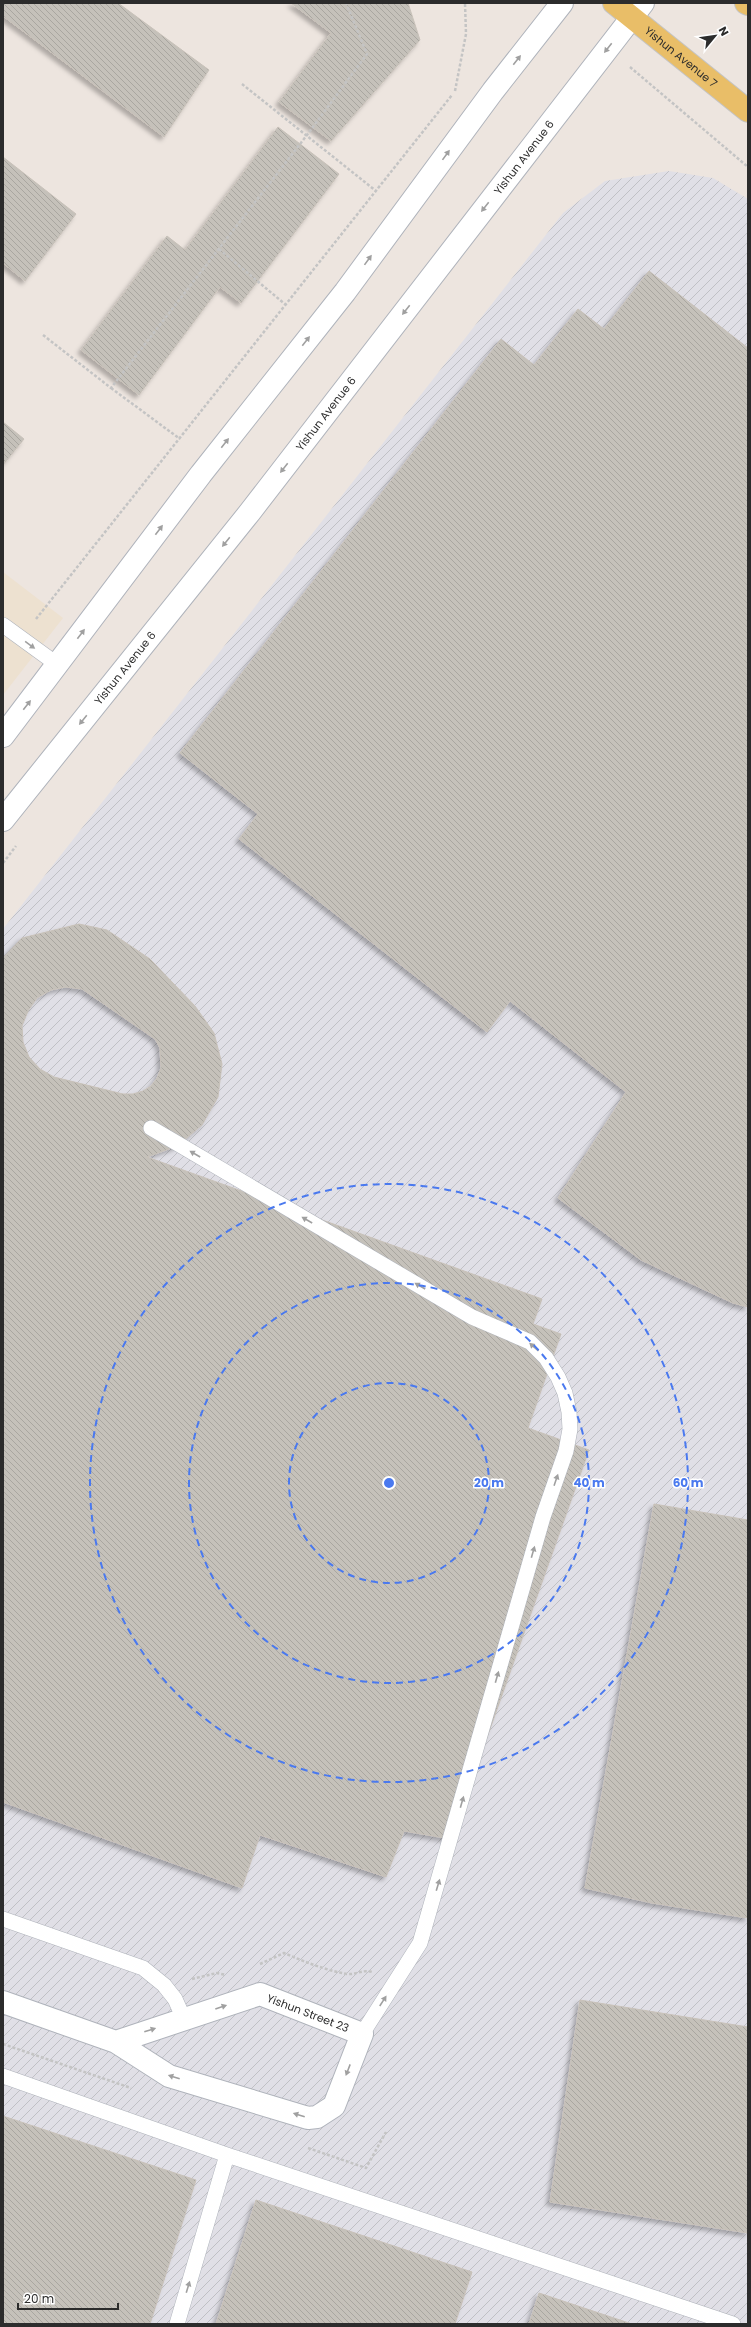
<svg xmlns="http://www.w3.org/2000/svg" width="751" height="2327" font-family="Poppins,sans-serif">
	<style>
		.industrial { fill: url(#industrial-furrows) }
		.education { fill: #ede1d0 }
		.building { fill: url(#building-back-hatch); stroke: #c8c1b9; fill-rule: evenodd; filter: url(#shadow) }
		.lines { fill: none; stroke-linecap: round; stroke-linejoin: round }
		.service-casing { stroke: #afb3bb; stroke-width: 16 }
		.minor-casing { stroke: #afb3bb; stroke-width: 24 }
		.secondary-casing { stroke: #afb3bb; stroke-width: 24 }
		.primary-casing { stroke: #c4c4c4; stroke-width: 24 }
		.path { stroke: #c4c4c4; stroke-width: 2.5; stroke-dasharray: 3 2; stroke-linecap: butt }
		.service { stroke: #fff; stroke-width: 15 }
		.minor { stroke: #fff; stroke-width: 22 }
		.secondary { stroke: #fff; stroke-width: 22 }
		.primary { stroke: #e9be68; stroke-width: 22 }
		.oneway { fill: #a0a0a0 }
		.ring { fill: none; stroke: #4a79ef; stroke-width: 2; stroke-dasharray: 7 5 }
		.labels { text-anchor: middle; stroke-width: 3; stroke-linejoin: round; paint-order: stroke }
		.street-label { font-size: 11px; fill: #2c2c2c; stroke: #fff }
		.centre { fill: #4a79ef; stroke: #fff; stroke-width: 2 }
		.ring-label { font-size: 12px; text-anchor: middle; font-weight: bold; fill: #4a79ef; stroke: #fff; stroke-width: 3; stroke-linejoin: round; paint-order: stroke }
	</style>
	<defs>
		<pattern id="industrial-furrows" width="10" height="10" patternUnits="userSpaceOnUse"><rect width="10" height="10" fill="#e0dfe6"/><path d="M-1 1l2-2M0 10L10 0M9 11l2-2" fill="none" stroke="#c0c0c5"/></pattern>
		<pattern id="building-back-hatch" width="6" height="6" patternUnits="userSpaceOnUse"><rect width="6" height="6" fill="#c5c1ba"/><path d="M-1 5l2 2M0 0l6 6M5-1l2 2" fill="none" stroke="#a9a6a0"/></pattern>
		<filter id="shadow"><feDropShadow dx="-3.5" dy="3.5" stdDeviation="2" flood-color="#0004"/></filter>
	</defs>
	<rect width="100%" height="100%" fill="#ede5df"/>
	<path class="industrial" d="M669 171 713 178 748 199V2324H3V929L563 213 605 181Z"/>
	<path class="education" d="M3 572 63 618 3 695Z"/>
	<path class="building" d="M3 3H118L209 70 164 137 3 16Z
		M291 3H408L420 40 331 141 279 102 331 33Z
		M278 127 339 174 241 303 220 287 139 395 81 350 167 236 185 250Z
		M3 157 76 214 25 281 3 263Z
		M649 271 748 348V1307L733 1303 641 1260 558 1198 626 1092 510 1001 487 1032 239 839 258 814 180 753 501 339 534 365 578 309 604 329Z
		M3 422 24 439 3 465Z
		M79 924 107 930 150 959 195 1006 214 1033 222 1064 218 1097 202 1125 177 1146 147 1157 542 1299 533 1324 561 1334 528 1428 589 1450 451 1839 404 1831 386 1877 260 1835 242 1888 3 1802V958L22 938ZM66 987 82 989 155 1039 160 1048 161 1068 157 1078 151 1086 143 1091 133 1094H123L54 1077 40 1069 29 1057 23 1042 22 1026 28 1011 37 998 51 990Z
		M654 1504 748 1520V1918L652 1903 585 1888Z
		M580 2000 748 2027V2233L550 2202Z
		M3 2116 196 2180 150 2324H3Z
		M256 2200 472 2272 455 2324H216Z
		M539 2293 632 2324H529Z"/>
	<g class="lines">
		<g class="service-casing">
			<path id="service" d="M3 625 58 665
				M151 1128 472 1317 530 1342 546 1358 558 1377 565 1393 569 1412 570 1429 566 1451 543 1517 420 1943 362 2034
				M3 1919 143 1968 164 1985 175 1999 184 2019
				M3 2076 227 2155 733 2324
				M177 2324 227 2155"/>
		</g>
		<g class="minor-casing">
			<path id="minor" d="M3 2002 116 2042 169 2076 308 2118 317 2117 334 2106 362 2034 260 1994 116 2042"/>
		</g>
		<g class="secondary-casing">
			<g id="secondary">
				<path d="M3 736 201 474 345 292 493 91 562 3"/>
				<path id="s1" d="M3 820 250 512 643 3"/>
			</g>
		</g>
		<g class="primary-casing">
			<g id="primary">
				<path id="s2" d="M614 3 748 111"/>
				<path d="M746 3 748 4"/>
			</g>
		</g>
		<path class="path" d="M630 67 748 167
			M242 84 376 191
			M455 91 466 34 465 3
			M219 249 286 305
			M43 335 111 388 307 135 367 54 346 3
			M111 388 180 439
			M36 619 452 95
			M3 863 16 846
			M260 1964 284 1953C305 1962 325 1970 347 1974 356 1975 363 1969 372 1972
			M192 1979 217 1973 226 1975
			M3 2044 131 2088
			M308 2148 366 2168 386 2132"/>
		<use href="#service" class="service"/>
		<use href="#minor" class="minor"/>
		<use href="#secondary" class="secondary"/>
		<use href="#primary" class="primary"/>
	</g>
	<defs><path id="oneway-solid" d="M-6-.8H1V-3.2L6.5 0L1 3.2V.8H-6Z"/></defs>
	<g class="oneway">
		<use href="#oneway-solid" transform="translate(608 48) rotate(128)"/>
		<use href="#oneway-solid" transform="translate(517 60) rotate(-52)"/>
		<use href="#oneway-solid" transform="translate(446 155) rotate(-54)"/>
		<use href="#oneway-solid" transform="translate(485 207) rotate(128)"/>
		<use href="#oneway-solid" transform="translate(368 260) rotate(-54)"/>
		<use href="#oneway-solid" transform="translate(406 310) rotate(128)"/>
		<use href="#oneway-solid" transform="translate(306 341) rotate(-52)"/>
		<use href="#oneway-solid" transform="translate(225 443) rotate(-52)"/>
		<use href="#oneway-solid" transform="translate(284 468) rotate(128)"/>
		<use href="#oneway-solid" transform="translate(159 530) rotate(-53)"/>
		<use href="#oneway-solid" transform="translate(226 542) rotate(129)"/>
		<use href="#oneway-solid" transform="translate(81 634) rotate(-53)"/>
		<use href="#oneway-solid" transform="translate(30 645) rotate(36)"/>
		<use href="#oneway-solid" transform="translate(27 705) rotate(-52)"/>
		<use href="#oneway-solid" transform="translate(83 720) rotate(129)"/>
		<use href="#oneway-solid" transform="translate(195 1154) rotate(-150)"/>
		<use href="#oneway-solid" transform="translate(307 1220) rotate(-150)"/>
		<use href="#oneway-solid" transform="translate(420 1286) rotate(-150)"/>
		<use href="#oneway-solid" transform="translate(534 1347) rotate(-138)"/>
		<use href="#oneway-solid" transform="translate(556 1480) rotate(-71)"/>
		<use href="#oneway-solid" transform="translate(533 1552) rotate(-74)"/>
		<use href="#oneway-solid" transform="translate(497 1677) rotate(-74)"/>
		<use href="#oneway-solid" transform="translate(462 1802) rotate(-74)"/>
		<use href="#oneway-solid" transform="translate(438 1885) rotate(-73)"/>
		<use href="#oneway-solid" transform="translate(383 2001) rotate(-57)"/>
		<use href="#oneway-solid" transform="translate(221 2007) rotate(-19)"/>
		<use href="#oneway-solid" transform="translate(150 2030) rotate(-18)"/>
		<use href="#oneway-solid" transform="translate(348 2070) rotate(111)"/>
		<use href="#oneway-solid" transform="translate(174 2077) rotate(-162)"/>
		<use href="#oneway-solid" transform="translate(299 2115) rotate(-163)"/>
		<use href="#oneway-solid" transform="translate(188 2287) rotate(-73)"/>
	</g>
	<g class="ring">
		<circle cx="389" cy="1483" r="100"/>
		<circle cx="389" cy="1483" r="200"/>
		<circle cx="389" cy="1483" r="299"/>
	</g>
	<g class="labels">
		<g class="street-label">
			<text dy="4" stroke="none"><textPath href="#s2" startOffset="86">Yishun Avenue 7</textPath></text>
			<text dy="4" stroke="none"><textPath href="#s1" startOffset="843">Yishun Avenue 6</textPath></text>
			<text dy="4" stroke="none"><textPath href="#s1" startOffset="519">Yishun Avenue 6</textPath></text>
			<text dy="4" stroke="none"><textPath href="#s1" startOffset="195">Yishun Avenue 6</textPath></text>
			<text transform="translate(308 2013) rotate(21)" y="4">Yishun Street 23</text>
		</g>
	</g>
	<circle cx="389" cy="1483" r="6" class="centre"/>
	<g class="ring-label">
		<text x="489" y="1487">20 m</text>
		<text x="589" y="1487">40 m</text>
		<text x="688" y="1487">60 m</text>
	</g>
	<rect width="751" height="2327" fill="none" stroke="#2c2c2c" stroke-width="8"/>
	<g transform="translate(715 36) rotate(61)" stroke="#ffffff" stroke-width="3" paint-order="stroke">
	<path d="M0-3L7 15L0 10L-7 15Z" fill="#2c2c2c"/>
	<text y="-6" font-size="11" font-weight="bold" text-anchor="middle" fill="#2c2c2c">N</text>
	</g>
	<path d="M18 2303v6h100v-6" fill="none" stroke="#2c2c2c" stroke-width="2"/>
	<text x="24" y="2303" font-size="12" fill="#2c2c2c" stroke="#ffffff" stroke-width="3" paint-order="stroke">20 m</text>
</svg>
